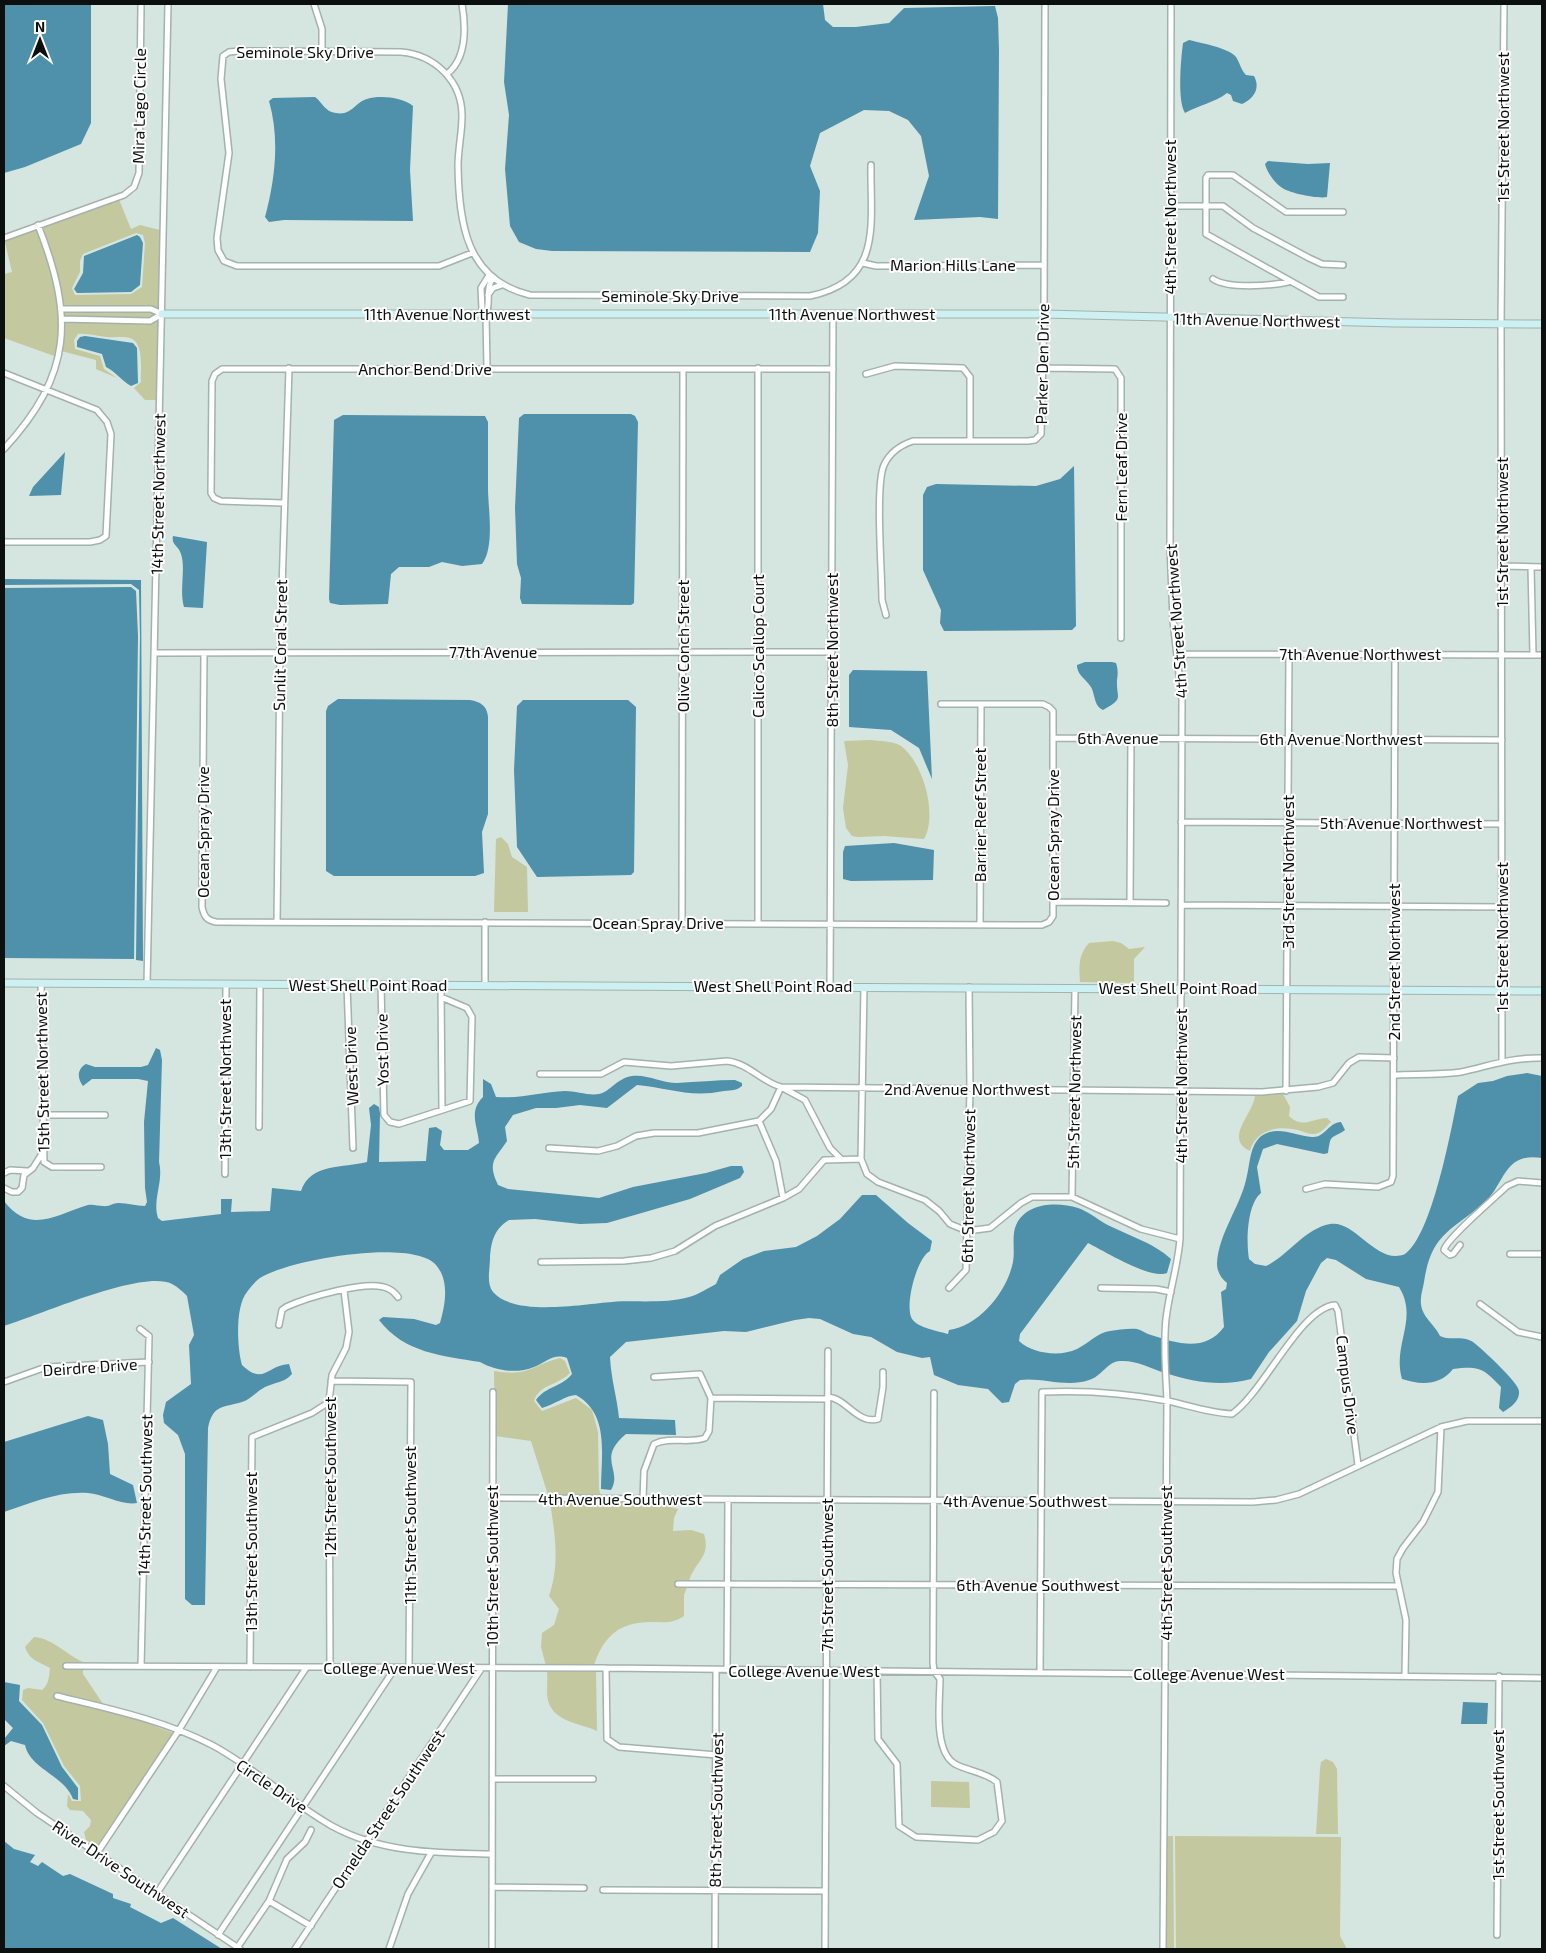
<svg xmlns="http://www.w3.org/2000/svg" width="1546" height="1953" font-family="'Exo 2',sans-serif">
	<style>
		.green { fill: #c4c89e; fill-rule: evenodd }
		.water { fill: #4f90aa }
		.lines { fill: none; stroke-linecap: round; stroke-linejoin: round }
		.street-casing { stroke: #a3b2ac; stroke-width: 8 }
		.secondary-casing { stroke: #a3b2ac; stroke-width: 9 }
		.street { stroke: #fff; stroke-width: 5 }
		.secondary { stroke: #cdf1f2; stroke-width: 7 }
		.labels { text-anchor: middle; stroke-width: 4; stroke-linejoin: round; paint-order: stroke }
		.street-label { font-size: 16px; fill: #0b100e; stroke: #fff }
	</style>
	<rect width="100%" height="100%" fill="#d5e5df"/>
	<path class="green" d="M118 197 131 229 140 225 160 230 159 309 151 306H91V312H150L155 314 150 318 91 317V323L150 324 159 319 157 400H145L134 388 141 382C140 371 145 343 130 338 123 336 114 338 106 337 96 336 88 333 78 334L74 340 75 349 100 356 104 369 117 378 96 369V360L61 351 57 357 4 338V274L12 272 4 238ZM136 233 143 235 145 243 142 287 131 294 75 295 72 288 80 272V261L83 254Z
		M870 740C879 741 893 741 901 746 923 762 938 815 924 839L884 836 858 837 852 836 846 828 843 808 848 765 844 741Z
		M501 837 508 844 512 857 527 867 528 912H494L496 839Z
		M1113 941 1121 943 1129 949 1145 947 1134 959V983L1080 982C1079 967 1078 955 1089 943Z
		M1283 1094 1290 1107 1289 1116C1303 1129 1310 1119 1327 1118L1331 1122C1325 1127 1321 1135 1312 1134 1309 1134 1305 1132 1301 1131 1281 1125 1256 1128 1250 1151 1223 1138 1254 1114 1255 1095Z
		M560 1358 565 1361 570 1373C559 1385 539 1384 534 1401L542 1411 576 1398 592 1410 598 1432 599 1489 601 1496 548 1495 531 1441 495 1436 494 1371C530 1377 529 1366 560 1358Z
		M550 1502C591 1504 639 1497 678 1509L674 1518 673 1531 691 1530 704 1534C711 1558 695 1561 689 1581H675V1587H687L684 1595V1616C672 1624 665 1622 651 1622 619 1622 604 1636 594 1665L546 1666 541 1647 542 1633 554 1625 559 1609 549 1596C560 1564 555 1535 550 1502Z
		M34 1637C54 1639 65 1654 83 1662L64 1663V1669H83V1674L103 1704 55 1692 54 1698 128 1716 173 1733 97 1846 86 1840 84 1832 90 1826 91 1820 83 1811 70 1810 67 1806 68 1794 72 1801H81L80 1786 64 1766 43 1723 22 1700 23 1690 28 1688 42 1690C49 1684 49 1677 50 1668 38 1661 30 1661 25 1647Z
		M547 1672H596L597 1731C580 1723 553 1722 548 1700 546 1692 548 1681 547 1672Z
		M1326 1759 1333 1762 1337 1769 1338 1834H1316L1320 1769 1321 1762Z
		M931 1781 969 1782 970 1808 931 1807Z
		M1167 1836H1173L1174 1949H1166Z
		M1175 1836 1341 1837 1340 1936 1347 1949H1176Z"/>
	<path class="water" d="M4 4H91V123L81 144 25 167 4 173Z
		M508 4H823L825 20 833 27H856L889 23 904 8 995 6 998 18 999 51 998 219 980 217 914 220 929 176 921 136 908 120 889 111 864 110 820 133 810 166 820 191 818 233 810 252 552 251 536 249 519 242 510 226 505 169 509 115 504 82Z
		M1189 40C1201 43 1229 48 1236 57 1240 63 1241 70 1246 75L1254 76C1261 89 1253 99 1242 104L1233 101 1231 95 1227 93C1214 103 1199 105 1185 113 1177 101 1181 58 1183 43Z
		M315 97C323 103 325 112 336 113 352 116 355 102 367 99 380 95 402 97 413 106L410 170 413 221 284 220 269 222 265 217C275 180 280 139 269 101L273 98Z
		M1268 161 1308 164 1330 163 1327 197C1318 199 1288 193 1281 187 1274 182 1267 172 1265 164Z
		M137 235 140 237 143 243 140 285 131 292 77 293 74 289 83 273 84 256Z
		M85 336 133 343 137 348 138 383 131 386C121 380 116 372 106 367L102 354 77 347V341L80 337Z
		M631 414 635 416 638 422 634 603 631 605 522 604 520 598 521 578 517 564 515 508 519 418 524 414Z
		M343 415 485 416 488 422C488 444 488 466 488 488 488 508 495 547 482 564L462 566 442 562 429 567H399L391 574 388 604 340 605 330 603 329 599 334 420Z
		M65 452 61 495 29 496 33 487Z
		M1074 466 1076 626 1072 630 944 631 940 623 941 610 923 570V495L927 487 936 484 1036 486 1060 479Z
		M173 536 207 542 203 608 184 607C179 591 186 568 181 554 179 546 171 545 173 536Z
		M4 579 141 580 143 961 136 960 140 636 139 590 131 584 4 585Z
		M131 587 136 591 138 636 134 959 4 958V588Z
		M1085 662H1112L1116 663C1118 669 1118 674 1117 680 1116 699 1125 698 1103 710 1095 707 1095 697 1092 689 1088 680 1077 676 1077 665Z
		M853 670 927 671 932 779 919 748 891 730 849 727V675Z
		M338 699 470 700C481 702 487 706 488 717V814L482 832 484 873 475 876H334L326 871V711L328 706Z
		M523 700H628L636 707 634 872 631 875 537 877 517 847 514 770 517 706Z
		M894 843 934 850 933 880 851 881 843 879V852L845 846Z
		M156 1048 160 1050 162 1060 159 1162C164 1181 152 1200 158 1218L162 1221 221 1214V1199H232L231 1212 270 1211 272 1188 301 1191C310 1163 344 1168 367 1162L371 1125 369 1108 374 1104 379 1107 380 1113 379 1162 426 1161 429 1128 436 1127 442 1131 440 1145 444 1150H468L479 1143C478 1126 468 1112 483 1097V1079L491 1084 496 1097C520 1099 541 1092 565 1091 576 1091 589 1096 599 1094 610 1092 617 1078 632 1076 647 1074 662 1083 677 1083 697 1082 716 1080 735 1080L742 1083V1086C736 1091 732 1090 724 1091 689 1098 670 1088 637 1085L607 1108 580 1105 556 1108H536L513 1115 505 1127 507 1141C495 1159 487 1162 498 1185L508 1189 599 1198 633 1187 706 1173 731 1166H742L744 1172 740 1178 690 1199 607 1223 580 1224 535 1219 509 1220C494 1229 491 1242 490 1258 490 1269 486 1283 493 1292 514 1317 584 1304 612 1302 635 1300 667 1304 689 1297 698 1295 708 1288 716 1284L720 1275 743 1259 764 1251 796 1247 817 1236 840 1219 862 1195H876L908 1223 932 1241 930 1251C917 1257 904 1306 912 1319 918 1328 938 1331 948 1334L949 1330C979 1326 1007 1292 1013 1262 1015 1251 1012 1238 1015 1228 1023 1203 1056 1201 1078 1208 1087 1211 1096 1218 1104 1223 1126 1235 1153 1242 1171 1259L1167 1273C1151 1280 1104 1251 1088 1243L1020 1334 1019 1341C1033 1354 1060 1357 1077 1349 1089 1343 1097 1333 1110 1331 1118 1330 1129 1328 1137 1329 1142 1330 1146 1334 1151 1335 1176 1343 1205 1353 1224 1327L1221 1292 1226 1289 1227 1283C1221 1278 1217 1272 1217 1263 1219 1233 1239 1209 1246 1180 1250 1166 1249 1148 1260 1137 1276 1124 1295 1136 1312 1137 1325 1138 1329 1122 1341 1122L1345 1130C1331 1140 1331 1132 1328 1153L1324 1154 1277 1144 1263 1149 1257 1167 1261 1193C1247 1204 1246 1242 1249 1259L1255 1264 1266 1266C1289 1255 1304 1229 1330 1224 1355 1219 1377 1266 1405 1254 1432 1235 1451 1131 1458 1096L1478 1083 1493 1081 1507 1076 1527 1073 1542 1076V1158C1503 1152 1506 1183 1484 1203 1451 1231 1431 1234 1424 1282 1423 1289 1420 1296 1421 1304 1422 1317 1435 1325 1440 1336 1450 1341 1462 1335 1473 1342 1481 1348 1519 1383 1519 1391 1520 1401 1511 1407 1503 1412L1499 1408 1501 1387C1483 1368 1479 1366 1453 1369 1440 1386 1420 1385 1402 1379 1392 1345 1419 1319 1399 1287L1366 1279 1336 1260 1327 1258 1321 1263 1306 1291 1297 1321 1269 1352 1251 1379C1222 1387 1193 1382 1165 1373 1150 1368 1136 1360 1120 1361 1108 1361 1101 1377 1089 1380 1066 1388 1042 1377 1020 1380L1015 1384 1009 1402 1002 1403 988 1389 958 1385 934 1375 930 1357 922 1358 897 1352 871 1337 853 1334 820 1319 809 1318 795 1320 746 1332 724 1331 626 1342 610 1357C611 1379 617 1397 619 1418L675 1420 676 1435 626 1434C596 1459 623 1469 611 1490L601 1489C601 1455 610 1414 576 1395 567 1395 553 1405 542 1408L536 1400C546 1386 562 1387 572 1374L567 1358C554 1353 546 1362 534 1367 517 1374 496 1371 480 1362 443 1356 404 1353 379 1320L383 1317 414 1319 436 1325 440 1323C445 1306 450 1281 436 1265 412 1238 288 1260 260 1278 256 1281 250 1287 247 1292 235 1306 237 1348 242 1365 264 1386 267 1365 289 1364L292 1374C284 1383 275 1382 265 1387 257 1391 251 1399 242 1402 223 1408 213 1404 208 1428L205 1605H192L185 1599V1454L178 1435 164 1423 163 1415 166 1402 191 1384 189 1345 194 1335 187 1296C183 1292 178 1287 172 1284 142 1269 38 1316 4 1326V1201C30 1235 55 1215 88 1205 93 1204 98 1206 103 1206 109 1207 113 1203 118 1203 128 1203 136 1206 145 1206L147 1202 145 1188 144 1122 148 1081 138 1079H92L83 1086C77 1078 77 1069 86 1064L95 1067H141L148 1065Z
		M88 1416 103 1420 108 1444 110 1474 133 1485 137 1503C123 1506 103 1494 88 1493 58 1491 31 1503 4 1512V1442Z
		M4 1682 20 1685 19 1701 42 1725 62 1767 78 1788V1800L73 1799C64 1775 30 1769 25 1745L11 1741 4 1746V1739L13 1728 4 1719Z
		M1463 1702 1488 1703 1487 1724H1461Z
		M4 1841 14 1849 35 1855 30 1862 38 1866 42 1862 63 1876 70 1874 113 1894V1898L131 1904 130 1907 161 1923 173 1918 222 1949H4Z"/>
	<g class="lines">
		<g class="street-casing">
			<path id="street" d="M314 4 322 29V52
				M447 74C467 58 466 28 462 4
				M1170 206H1223L1253 228 1309 258 1322 264 1343 265
				M4 238 124 195 134 187 139 173 141 4
				M472 253 439 266H237L224 261 218 250 217 238 229 153 221 79 223 56 229 52 239 51 401 52C435 55 462 81 462 116 462 133 458 149 458 166 459 223 466 280 530 295L810 296C884 281 870 223 871 165
				M863 263 876 266 1044 265
				M1213 279C1228 289 1270 286 1288 282
				M488 295 493 288 502 285
				M1343 297H1319L1206 234V178L1208 175H1233L1286 212H1343
				M62 309H151L162 314
				M486 314 482 309 481 288 489 275
				M62 319 150 321 162 314
				M758 368V924
				M1043 368 1115 369 1121 378V638
				M487 369 486 314C491 302 485 290 492 279
				M4 373 97 410 107 422 111 434 106 536 100 540 90 542H4
				M866 374 895 366 963 368 970 377V440
				M4 449C73 374 74 317 38 225
				M283 503 221 501 214 498 211 493 212 381 215 374 222 369H833
				M1502 566 1542 567
				M1531 567 1533 655
				M886 615 882 600C882 572 875 485 884 465 890 452 901 445 913 441H1028L1035 440 1041 434 1044 314 1045 4
				M155 653 832 652
				M204 653 202 907C204 916 206 920 216 922L1042 925 1049 922 1053 916V711L1049 707 1043 704H941
				M1178 654 1542 655
				M1054 738 1502 740
				M1181 822 1502 824
				M1053 902 1166 903
				M1130 903 1131 738
				M1181 905 1502 907
				M277 922 280 652 289 368
				M485 922V985
				M682 923 683 369
				M980 925 981 704
				M41 983 44 1162 52 1167H101
				M147 984 168 4
				M347 985 353 1148
				M381 985 384 1115 390 1122 399 1124 470 1101 472 1017 467 1008 441 997
				M441 985 442 1110
				M830 987 833 314
				M864 987 861 1159 867 1174 878 1182 925 1200 939 1211 950 1224 967 1231 990 1228 1021 1203 1032 1197H1072L1141 1229 1180 1239
				M1502 1061 1501 324 1504 4
				M540 1074H601L624 1062 671 1066 727 1061C748 1063 762 1082 781 1087L1262 1092 1318 1087 1333 1083 1349 1063 1359 1057 1394 1058
				M1394 1075C1416 1074 1440 1075 1461 1072 1489 1066 1513 1057 1542 1058
				M1286 1091 1289 654
				M44 1115H105
				M759 1121 776 1161 783 1198
				M259 1127 260 984
				M549 1148 598 1151 617 1146 636 1136 654 1133H698L759 1121 771 1109 781 1087 805 1100 830 1148 841 1159
				M4 1173 10 1170 27 1171
				M225 1174 226 984
				M4 1188 12 1192H18L22 1188 24 1175 33 1168 43 1152
				M1306 1189 1325 1184 1378 1187 1391 1182 1393 1176 1395 655
				M1072 1197 1075 988
				M1460 1245 1453 1254 1450 1255 1444 1250C1446 1239 1496 1197 1507 1186L1518 1181 1542 1183
				M1510 1254H1542
				M541 1262 624 1261 651 1258 675 1251 715 1226 783 1198 799 1189 824 1160 861 1159
				M949 1288 966 1270 970 1089 969 987
				M1101 1288 1156 1289 1171 1292
				M1480 1304 1518 1332 1542 1337
				M279 1325 282 1310 286 1307C306 1298 370 1278 389 1289 393 1291 396 1294 398 1297
				M140 1329 149 1336 141 1666
				M654 1377 700 1374 711 1398
				M331 1381 411 1382 409 1668
				M4 1382 46 1367 149 1362
				M828 1397C846 1398 858 1425 878 1419L883 1387V1372
				M711 1398 828 1399
				M492 1498 1253 1502 1276 1500 1299 1494 1441 1427 1467 1421H1542
				M643 1499 644 1471 654 1444C671 1436 688 1444 705 1438L709 1431 711 1398
				M678 1584 1398 1586
				M66 1666 606 1668 1542 1678
				M250 1667 252 1437 312 1413 329 1402
				M330 1668 329 1402 332 1375 346 1348 349 1332 344 1290
				M606 1668 607 1739 619 1747 717 1755
				M727 1670 728 1500
				M877 1671 878 1739 897 1764 899 1826 916 1837 978 1840 994 1832 1002 1821 997 1782C985 1772 968 1771 955 1764 933 1751 940 1701 940 1679L934 1671 933 1663 934 1393
				M1040 1672 1042 1392C1084 1390 1126 1393 1168 1401 1190 1406 1210 1413 1232 1414 1264 1392 1300 1308 1335 1305L1338 1311 1358 1465
				M1405 1675 1406 1620 1396 1573 1397 1559 1403 1548 1423 1522 1438 1492 1441 1427
				M57 1696C110 1709 163 1720 212 1745 255 1768 290 1802 332 1826 381 1853 437 1853 492 1854
				M493 1779H593
				M4 1786 37 1813 240 1949
				M97 1853 179 1730 217 1667
				M492 1887 584 1888
				M603 1890 825 1891
				M157 1893 306 1668
				M269 1901 311 1926
				M218 1935 395 1668
				M1497 1935 1499 1676
				M237 1948 269 1901 287 1859 305 1842 311 1830
				M295 1949 481 1669
				M389 1949 408 1894 431 1853
				M492 1949 493 1392
				M715 1949 716 1670
				M825 1949 828 1351
				M1163 1949 1167 1401C1166 1374 1163 1346 1166 1319 1169 1292 1178 1266 1180 1239L1182 700 1173 621 1170 545 1171 4"/>
		</g>
		<g class="secondary-casing">
			<path id="secondary" d="M162 314H1044L1395 323 1542 324
				M4 983 1542 991"/>
		</g>
		<use href="#street" class="street"/>
		<use href="#secondary" class="secondary"/>
	</g>
	<g class="labels">
		<g class="street-label">
			<text x="305" y="58">Seminole Sky Drive</text>
			<text transform="translate(139 106) rotate(-89)" y="6">Mira Lago Circle</text>
			<text transform="translate(1503 127) rotate(-90)" y="6">1st Street Northwest</text>
			<text transform="translate(1170 217) rotate(-90)" y="6">4th Street Northwest</text>
			<text x="953" y="271">Marion Hills Lane</text>
			<text x="670" y="302">Seminole Sky Drive</text>
			<text x="447" y="320">11th Avenue Northwest</text>
			<text x="852" y="320">11th Avenue Northwest</text>
			<text transform="translate(1257 320) rotate(1)" y="6">11th Avenue Northwest</text>
			<text transform="translate(1042 364) rotate(-89)" y="6">Parker Den Drive</text>
			<text x="425" y="375">Anchor Bend Drive</text>
			<text transform="translate(1121 467) rotate(-90)" y="6">Fern Leaf Drive</text>
			<text transform="translate(158 494) rotate(-89)" y="6">14th Street Northwest</text>
			<text transform="translate(1502 532) rotate(-90)" y="6">1st Street Northwest</text>
			<text transform="translate(1176 621) rotate(-94)" y="6">4th Street Northwest</text>
			<text transform="translate(280 645) rotate(-89)" y="6">Sunlit Coral Street</text>
			<text transform="translate(683 646) rotate(-90)" y="6">Olive Conch Street</text>
			<text transform="translate(758 646) rotate(-90)" y="6">Calico Scallop Court</text>
			<text transform="translate(832 650) rotate(-90)" y="6">8th Street Northwest</text>
			<text x="493" y="658">77th Avenue</text>
			<text x="1360" y="660">7th Avenue Northwest</text>
			<text x="1118" y="744">6th Avenue</text>
			<text x="1341" y="745">6th Avenue Northwest</text>
			<text transform="translate(980 815) rotate(-90)" y="6">Barrier Reef Street</text>
			<text x="1401" y="829">5th Avenue Northwest</text>
			<text transform="translate(203 832) rotate(-90)" y="6">Ocean Spray Drive</text>
			<text transform="translate(1053 835) rotate(-90)" y="6">Ocean Spray Drive</text>
			<text transform="translate(1288 872) rotate(-90)" y="6">3rd Street Northwest</text>
			<text x="658" y="929">Ocean Spray Drive</text>
			<text transform="translate(1502 937) rotate(-90)" y="6">1st Street Northwest</text>
			<text transform="translate(1394 962) rotate(-90)" y="6">2nd Street Northwest</text>
			<text x="368" y="991">West Shell Point Road</text>
			<text x="773" y="992">West Shell Point Road</text>
			<text x="1178" y="994">West Shell Point Road</text>
			<text transform="translate(382 1050) rotate(-91)" y="6">Yost Drive</text>
			<text transform="translate(351 1066) rotate(-92)" y="6">West Drive</text>
			<text transform="translate(42 1072) rotate(-91)" y="6">15th Street Northwest</text>
			<text transform="translate(225 1079) rotate(-90)" y="6">13th Street Northwest</text>
			<text transform="translate(1181 1086) rotate(-90)" y="6">4th Street Northwest</text>
			<text x="967" y="1095">2nd Avenue Northwest</text>
			<text transform="translate(1074 1092) rotate(-89)" y="6">5th Street Northwest</text>
			<text transform="translate(968 1186) rotate(-89)" y="6">6th Street Northwest</text>
			<text transform="translate(90 1367) rotate(-4)" y="6">Deirdre Drive</text>
			<text transform="translate(1348 1385) rotate(83)" y="6">Campus Drive</text>
			<text transform="translate(330 1477) rotate(-90)" y="6">12th Street Southwest</text>
			<text transform="translate(145 1495) rotate(-89)" y="6">14th Street Southwest</text>
			<text x="620" y="1505">4th Avenue Southwest</text>
			<text x="1025" y="1507">4th Avenue Southwest</text>
			<text transform="translate(410 1525) rotate(-90)" y="6">11th Street Southwest</text>
			<text transform="translate(251 1552) rotate(-90)" y="6">13th Street Southwest</text>
			<text transform="translate(1166 1563) rotate(-90)" y="6">4th Street Southwest</text>
			<text transform="translate(492 1566) rotate(-90)" y="6">10th Street Southwest</text>
			<text transform="translate(827 1575) rotate(-90)" y="6">7th Street Southwest</text>
			<text x="1038" y="1591">6th Avenue Southwest</text>
			<text x="399" y="1674">College Avenue West</text>
			<text x="804" y="1677">College Avenue West</text>
			<text x="1209" y="1680">College Avenue West</text>
			<text transform="translate(272 1786) rotate(34)" y="6">Circle Drive</text>
			<text transform="translate(1498 1805) rotate(-90)" y="6">1st Street Southwest</text>
			<text transform="translate(388 1809) rotate(-56)" y="6">Ornelda Street Southwest</text>
			<text transform="translate(716 1810) rotate(-89)" y="6">8th Street Southwest</text>
			<text transform="translate(121 1869) rotate(34)" y="6">River Drive Southwest</text>
		</g>
	</g>
	<rect width="1546" height="1953" fill="none" stroke="#0b100e" stroke-width="10"/>
	<g transform="translate(40 40)" stroke="#ffffff" stroke-width="4" paint-order="stroke">
	<path d="M0-4L9 19L0 12L-9 19Z" fill="#0b100e"/>
	<text y="-8" font-size="14" font-weight="bold" text-anchor="middle" fill="#0b100e">N</text>
	</g>
</svg>
